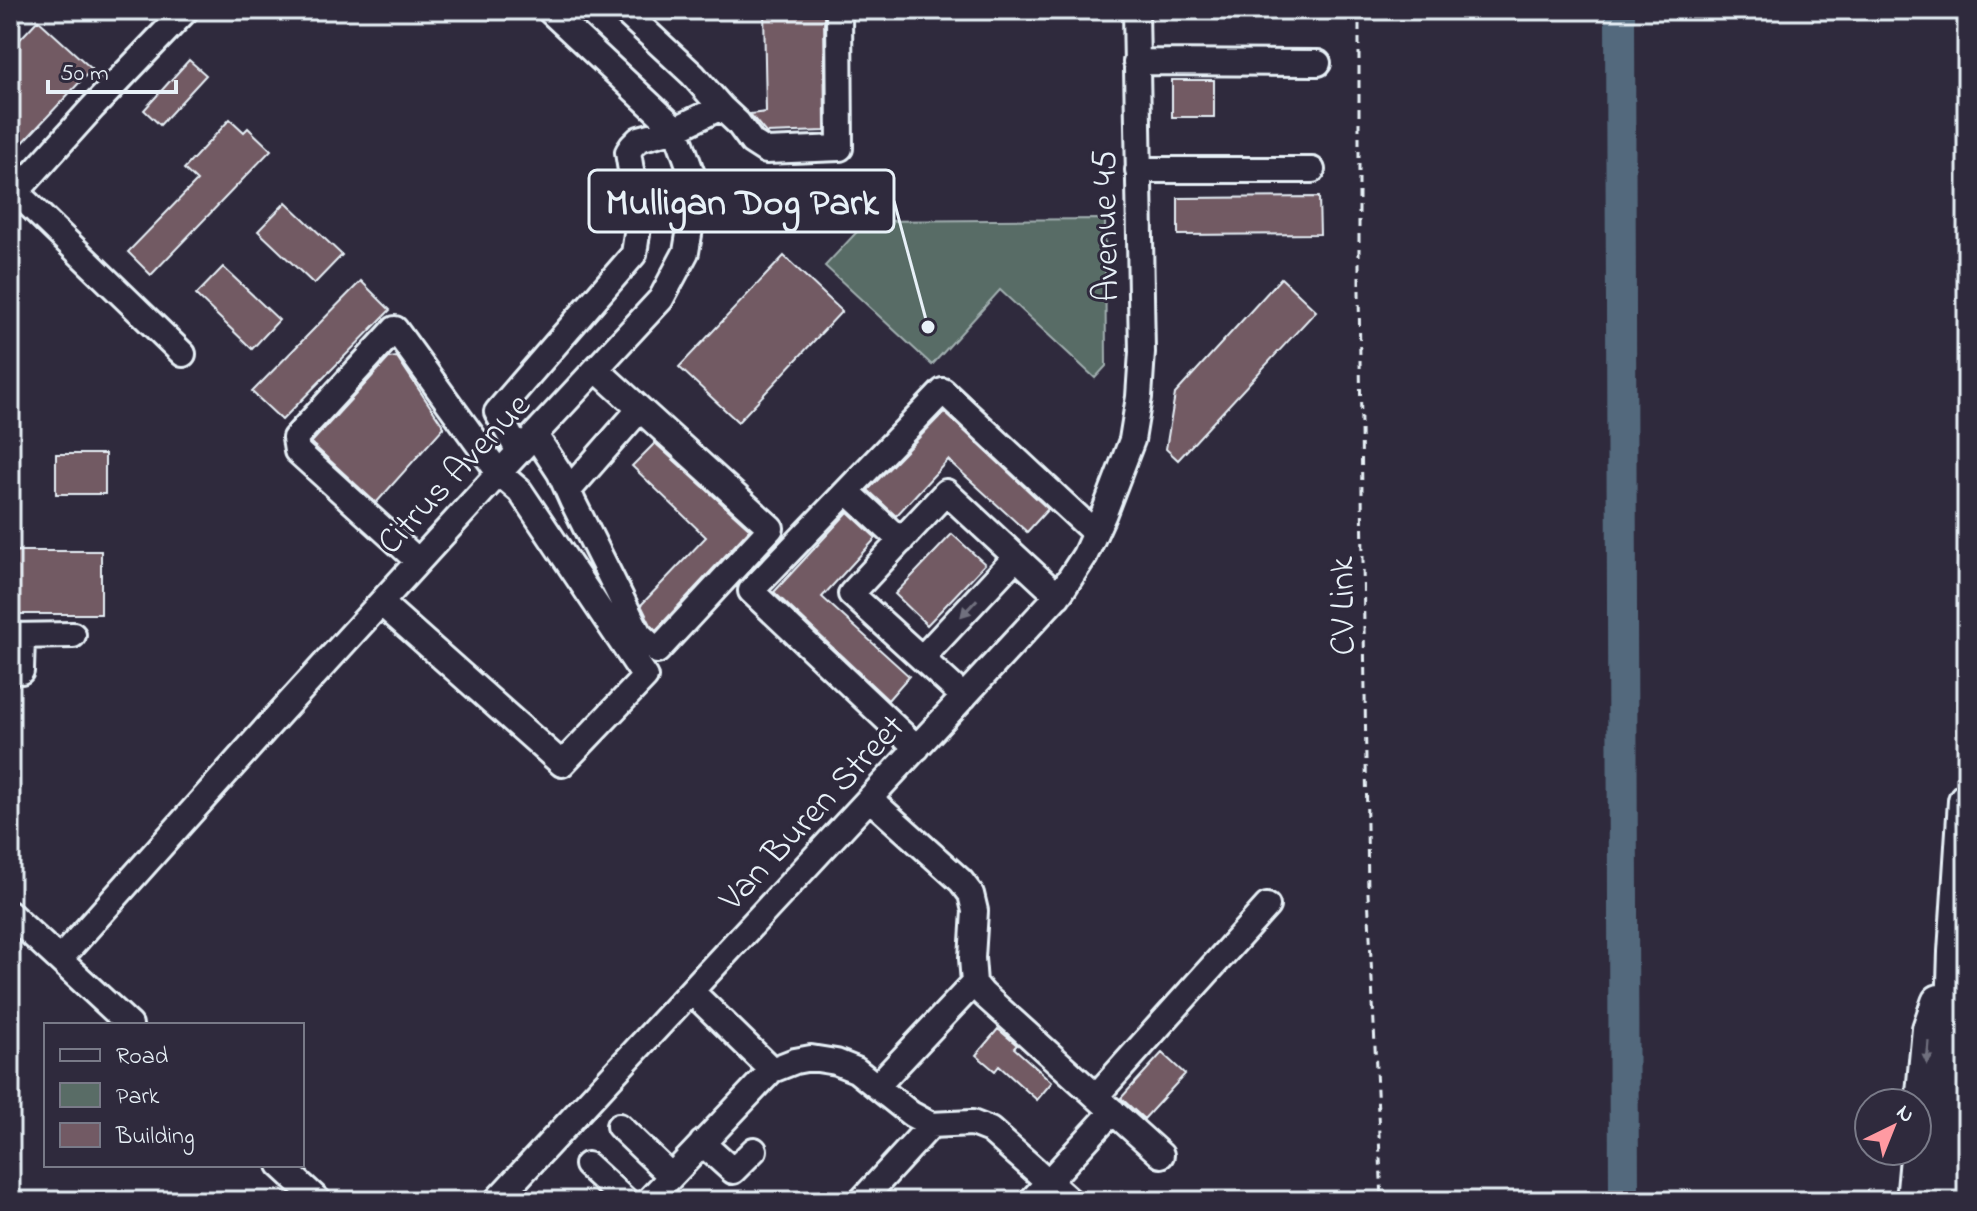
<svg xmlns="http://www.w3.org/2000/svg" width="1977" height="1211" font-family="'Indie Flower',sans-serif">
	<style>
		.green { fill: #596c66; stroke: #a0aeaf; stroke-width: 2 }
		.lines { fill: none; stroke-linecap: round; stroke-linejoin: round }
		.river { stroke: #52697d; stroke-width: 30 }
		.building { fill: #725a64; stroke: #e8f1f8; stroke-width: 2 }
		.minor-casing { stroke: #e8f1f8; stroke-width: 30 }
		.highway-casing { stroke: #e8f1f8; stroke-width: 42 }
		.path { stroke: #e8f1f8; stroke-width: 3; stroke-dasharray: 8 6; stroke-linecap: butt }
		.minor { stroke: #2f2a3d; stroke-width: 24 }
		.highway { stroke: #2f2a3d; stroke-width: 36 }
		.oneway { fill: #70707e }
		.labels { text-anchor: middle; stroke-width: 6; stroke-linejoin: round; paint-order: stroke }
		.street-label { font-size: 36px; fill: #e8f1f8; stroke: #2f2a3d }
		.leader { fill: none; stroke: #e8f1f8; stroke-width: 3 }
		.callout-dot { fill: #e8f1f8; stroke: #2f2a3d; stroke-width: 3 }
		.callout { fill: #2f2a3d; stroke: #e8f1f8; stroke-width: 3 }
		.callout-label { font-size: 38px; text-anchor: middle; font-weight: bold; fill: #e8f1f8 }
	</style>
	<rect width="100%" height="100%" fill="#2f2a3d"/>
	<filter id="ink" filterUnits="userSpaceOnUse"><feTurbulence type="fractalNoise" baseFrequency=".0125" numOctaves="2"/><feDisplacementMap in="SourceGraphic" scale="16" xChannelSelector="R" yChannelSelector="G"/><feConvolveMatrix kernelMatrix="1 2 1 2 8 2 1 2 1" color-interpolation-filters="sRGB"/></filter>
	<g filter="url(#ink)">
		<path class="green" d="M1105 219 1106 366 1095 378 1000 290 932 365 825 266 867 221Z"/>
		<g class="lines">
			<path class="river" d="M1620 10 1624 1201"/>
		</g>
		<path class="building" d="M764 10H824L825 131 766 133 750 114 766 112Z
			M38 20 92 69 17 149 10 143V50Z
			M189 60 206 75 160 125 144 110Z
			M1172 80H1214V117H1172Z
			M230 119 244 132 248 128 271 150 151 275 128 252 197 181 184 169Z
			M1319 197 1320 234 1178 235V198Z
			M286 202 342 255 314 284 258 231Z
			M784 256 842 311 738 422 679 367Z
			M223 267 279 320 252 349 196 295Z
			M1281 278 1316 311 1178 460 1166 449 1175 394Z
			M361 281 390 310 282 420 252 392Z
			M397 357 444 427 376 503 311 443 389 358Z
			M944 412 1048 509 1027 532 948 460 896 516 868 490Z
			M655 443 750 529 656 630 651 625 641 605 706 537 632 466Z
			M56 454H105V494H56Z
			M848 512 876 538 822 597 909 676 888 700 774 592Z
			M952 534 985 564 927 625 895 594Z
			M10 551H101V614H10Z
			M998 1029 1017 1045 1014 1048 1052 1082 1037 1100 999 1066 995 1071 976 1055Z
			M1162 1053 1185 1074 1144 1119 1121 1098Z"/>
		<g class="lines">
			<g class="minor-casing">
				<path id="minor" d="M623 10 693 75 721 107
					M1136 62 1318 63
					M1138 170H1312
					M16 192 183 354
					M10 199 93 107 186 10
					M535 435 560 473 573 502 639 634 657 651 771 528 596 369
					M519 452 497 412 634 254 639 220 628 152 632 146 639 139 676 129 721 107 738 123 752 142 766 151 840 148 839 10
					M568 491 640 409
					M847 491 901 541
					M381 603 562 764 645 677 520 491 499 473 395 329 295 438 297 451 418 561
					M10 636 73 635
					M922 658 1016 557
					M21 671 22 636
					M964 697 851 594 946 492 1058 596
					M917 748 751 591 943 391 1095 533
					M870 799 961 881 971 894 975 911 972 958 974 983 983 994 1161 1155
					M10 914 130 1025
					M60 959 279 714 499 473 661 299 686 252 697 188 676 129 549 10
					M691 991 772 1070
					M877 1086 974 983
					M1096 1096 1267 906
					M619 1126 671 1176
					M702 1143 733 1171 754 1150
					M280 1165 319 1201
					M587 1165 626 1201
					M496 1201 1061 592 1085 555 1104 513 1132 440 1139 397 1142 352 1136 10
					M648 1201 772 1070 795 1061 811 1058 836 1062 856 1070 911 1114 931 1125 972 1123 990 1130 1070 1201
					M861 1201 931 1125
					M1031 1201 1113 1111"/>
			</g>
			<g class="highway-casing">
				<path id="highway" d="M1915 1201 1931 1029 1940 1003
					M1949 1201 1957 952 1967 801"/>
			</g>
			<path class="path" d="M1359 10V292L1368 893 1382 1201"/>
			<use href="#minor" class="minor"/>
			<use href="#highway" class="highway"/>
		</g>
		<defs><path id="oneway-solid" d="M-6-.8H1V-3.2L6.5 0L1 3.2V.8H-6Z" transform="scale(2)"/></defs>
		<g class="oneway">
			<use href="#oneway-solid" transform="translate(969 608) rotate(133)"/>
			<use href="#oneway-solid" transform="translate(1928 1053) rotate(95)"/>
		</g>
	</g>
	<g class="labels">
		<g class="street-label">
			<text transform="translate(1103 226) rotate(-91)" y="13">Avenue 45</text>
			<text transform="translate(452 472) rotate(-47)" y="13">Citrus Avenue</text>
			<text transform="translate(1340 606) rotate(-91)" y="13">CV Link</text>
			<text transform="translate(810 811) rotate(-47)" y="13">Van Buren Street</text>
		</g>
	</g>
	<path class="leader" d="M928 327L894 201"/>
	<circle class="callout-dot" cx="928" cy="327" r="8"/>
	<rect class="callout" x="589" y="170" width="305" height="62" rx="8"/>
	<g class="callout-label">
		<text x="742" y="214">Mulligan Dog Park</text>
	</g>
	<rect width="1977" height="1211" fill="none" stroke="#2f2a3d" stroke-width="40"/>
	<rect x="20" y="20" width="1937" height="1171" fill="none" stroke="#e8f1f8" stroke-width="3" filter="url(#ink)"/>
	<rect x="44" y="1023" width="260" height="144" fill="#2f2a3d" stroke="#797a88" stroke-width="2"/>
	<rect x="60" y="1049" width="40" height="12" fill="#2f2a3d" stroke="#797a88" stroke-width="2"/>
	<text x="116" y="1063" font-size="24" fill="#e8f1f8">Road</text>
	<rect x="60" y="1083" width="40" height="24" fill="#596c66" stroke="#797a88" stroke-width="2"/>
	<text x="116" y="1103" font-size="24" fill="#e8f1f8">Park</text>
	<rect x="60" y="1123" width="40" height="24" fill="#725a64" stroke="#797a88" stroke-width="2"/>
	<text x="116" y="1143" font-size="24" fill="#e8f1f8">Building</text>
	<g transform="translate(1893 1127) rotate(43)"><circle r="38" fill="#2f2a3d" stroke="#797a88" stroke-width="2"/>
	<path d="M0-6L14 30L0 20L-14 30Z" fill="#ff9aa2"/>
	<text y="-12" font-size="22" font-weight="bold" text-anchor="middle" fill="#e8f1f8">N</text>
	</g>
	<path d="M48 80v12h128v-12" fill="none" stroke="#e8f1f8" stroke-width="4"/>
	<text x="60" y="80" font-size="24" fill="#e8f1f8" stroke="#2f2a3d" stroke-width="6" paint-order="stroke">50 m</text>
</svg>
